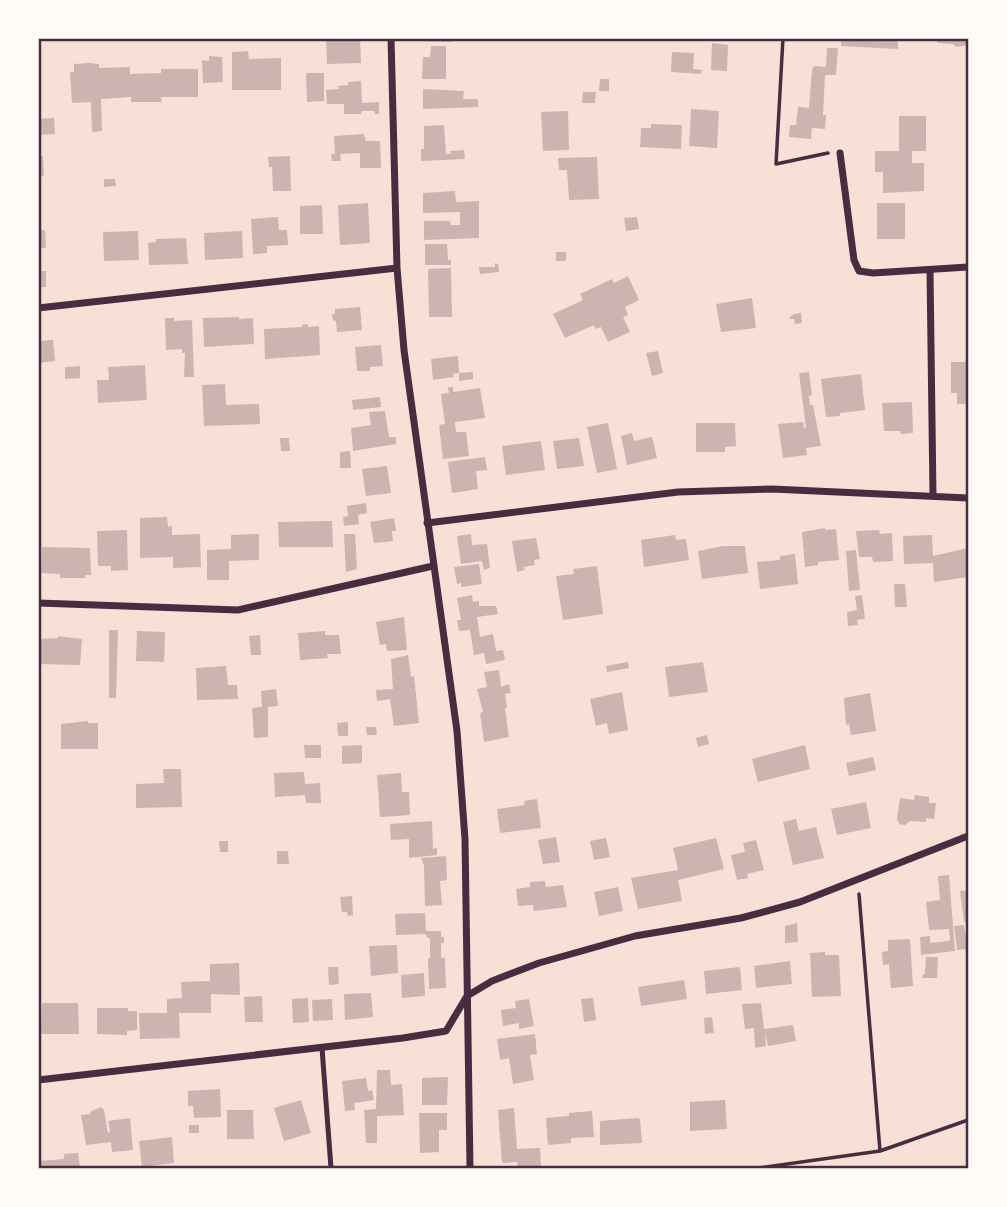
<svg xmlns="http://www.w3.org/2000/svg" width="1007" height="1207" font-family="'Noto Sans',sans-serif">
	<style>
		.building { fill: #ccb4b1 }
		.lines { fill: none; stroke-linecap: round; stroke-linejoin: round }
		.path { stroke: #4a2c40; stroke-width: 3.5 }
		.service { stroke: #4a2c40; stroke-width: 5 }
		.minor { stroke: #4a2c40; stroke-width: 7 }
		.neatline { fill: none; stroke: #4a2c40; stroke-width: 2.5 }
	</style>
	<rect width="100%" height="100%" fill="#f7e1d7"/>
	<path class="building" d="M326 38H360L361 63 327 64Z
		M421 38H452V42L421 41Z
		M841 38H898V49L841 46Z
		M938 38H968V45L956 47 953 44 937 43Z
		M712 43 728 45 727 71 711 70Z
		M431 46H446V79H422L423 57H430Z
		M827 48H838L836 75H825L823 115H826L825 129 812 128 811 139 789 137 790 125H796L798 107 809 108 812 70 814 66 826 67Z
		M248 51 249 59 281 58V90H232V52Z
		M672 52 694 53 693 69 702 70 701 74 671 72Z
		M209 56 222 57 223 82 203 83 202 60 209 61Z
		M89 63 99 64V68L130 67V74L161 73V69H198V97H161L162 102H131V97L101 99 102 131 92 132 91 102 72 103 70 72H74V64Z
		M306 73H324V101L307 102Z
		M600 79H609V91H599Z
		M361 81 362 103 379 102V114H375L374 111H362L361 114H344V104H327L326 90 339 89 338 86 348 85V82Z
		M423 89 464 91 463 99H478V107L423 109Z
		M583 92H596L595 103H582Z
		M691 109 719 111 717 148 689 146Z
		M568 111 569 150 543 151 541 112Z
		M899 116H926V151H912V163H924V191L883 193V172H875V151H899Z
		M54 118 55 134 38 135V119Z
		M651 124 682 125 681 149 640 147 641 128H651Z
		M444 125 446 154H451L450 151 464 150 465 159 421 161V149H424V126Z
		M364 134 366 141H380L381 168H360V153L340 154 341 161H332L331 154H335L334 136Z
		M38 156H43L44 176 38 177Z
		M290 156 291 191H273L272 167H269L268 157Z
		M597 157 599 199 569 200 567 170H559L558 158Z
		M104 179H115L116 186 104 187Z
		M455 191 456 202 479 201V238L424 240V221H450L451 225H460V212L423 213V193Z
		M368 203 370 243 340 245 338 205Z
		M877 203H905V239H877Z
		M322 205 323 234H300V206Z
		M278 217 279 230H287L288 245 267 246V253L253 254 251 219Z
		M637 217 639 229 626 231 624 218Z
		M38 230H45L46 248H38Z
		M138 231 139 260 104 261 103 232Z
		M242 231 243 258 205 260 204 233Z
		M186 238 188 264 149 265 148 243 156 242V239Z
		M425 244H447L448 260H451V265H425Z
		M556 252H566V261H556Z
		M495 263 498 264 499 272 480 274 479 267H495Z
		M451 268 452 317H429L428 269Z
		M38 271H46V287H38Z
		M628 276 639 300 625 307 628 315 623 317 630 332 608 342 601 327 596 329 594 325 565 338 553 314 583 300 580 294 612 279 614 283Z
		M752 298 756 328 721 332 716 304Z
		M360 307 362 330 337 332 336 321 333 320 332 315 335 313V309Z
		M801 313 802 323 795 324 794 319H790V317L794 314Z
		M239 317V319L253 318 254 344 204 347 203 318Z
		M165 318H174V321L192 320 194 377H184L185 353H182V349L166 350Z
		M308 324V327L319 326 320 355 265 359 264 329 302 327V325Z
		M53 340 55 361 38 363V341Z
		M381 345 383 366 370 367V371H357L355 347Z
		M658 351 663 373 652 376 646 353Z
		M458 356 459 373 473 372V379L459 381V373L453 374 454 377 433 380 431 359Z
		M951 362H968V404H957V393H951Z
		M145 365 147 400 98 403 97 380H109L108 367Z
		M80 366V378L65 379V367Z
		M809 372 812 395 809 396 810 405H813L821 446 806 448 807 455 783 458 778 424 803 422 804 428H806L799 373Z
		M861 374 865 410 840 413V416L826 417 821 379Z
		M225 384 226 405 259 404 260 424 204 426 202 385Z
		M448 387H453V392L480 388 485 418 455 422 456 432H466L469 456 443 459 439 425 445 424 441 394 449 393Z
		M380 397 381 407 353 410 352 400Z
		M912 402 913 433 901 434 900 431H884L882 403Z
		M385 411 389 437H396V444L353 451 351 428 371 425 369 412Z
		M608 423 617 469 597 473 587 427Z
		M696 423H735L736 446 725 447V452H696Z
		M632 433 634 441 652 437 657 458 627 465 621 436Z
		M280 438H289L290 451H281Z
		M579 438 584 466 557 469 553 441Z
		M541 441 545 470 506 475 502 446Z
		M350 451 351 468H340V452Z
		M485 457 487 470 476 471 478 489 452 493 448 462Z
		M387 466 391 493 366 496 362 469Z
		M366 503 367 513 358 515 359 524 344 526 343 517 348 516 347 506Z
		M167 517 168 527 172 526V535L200 534 201 567 173 568V557L140 558V518Z
		M394 518 396 531H392L393 541 374 543 370 522Z
		M332 521 333 547H279L278 522Z
		M825 528V530L836 529 839 560 818 562V565L805 567 802 532Z
		M127 530 128 570 111 571V566H98L97 531Z
		M879 530 880 534 892 533 893 561 873 562 872 557H859L856 531Z
		M259 534V560L229 561V580H207V550L231 549V535Z
		M344 534H355L357 569 346 572Z
		M471 534 472 545 487 544 490 568 484 570 482 561 461 564 457 536Z
		M675 535 676 540 686 539 689 560 644 567 641 540Z
		M932 535 933 556 968 548V577L934 582 933 563 904 564 903 536Z
		M536 538 540 559 534 560 535 565 524 567 525 570 517 572 512 541Z
		M723 546H745L748 573 702 579 698 551Z
		M42 547 90 548 91 575H85V578H60V574L41 573Z
		M856 550 860 590 849 591 846 551Z
		M795 554 798 584 760 589 757 562 780 560V556Z
		M479 564 482 584 461 587V583L457 584 454 567Z
		M597 566 603 614 563 620 556 576 574 574 573 569Z
		M894 584H905L907 607H895Z
		M472 595 473 602 479 601V606H496L498 614 477 617 480 637 493 634 496 651 503 650 505 660 486 664 484 653 474 655 470 630 459 631 457 620H461L457 598Z
		M862 595 865 619 857 620 858 625 848 626 847 612 857 610 855 596Z
		M404 617 407 650 387 651 386 644 380 645 376 622Z
		M109 630H118L116 698H109Z
		M137 631 165 632 164 662 136 661Z
		M325 631V635H339L341 654H327L328 658 300 660 298 633Z
		M260 635 261 655H251L249 636Z
		M58 636 82 639 80 665 38 664V639L58 638Z
		M408 655 411 677 414 676 419 723 394 726 390 699 377 701 376 690 393 689 391 659Z
		M628 662 629 668 607 672 606 666Z
		M703 662 708 692 669 697 665 667Z
		M226 666 228 685H237L238 699 197 700 196 668Z
		M499 670 501 687 509 684 511 693 505 694 507 708H505L509 737 484 742 480 713 483 712 477 689 487 687 484 672Z
		M276 689 278 706 268 707V737L254 738 252 708 262 707 261 691Z
		M622 692 628 730 609 734 607 723 596 726 590 699Z
		M870 693 876 731 851 735 849 724 846 725 844 698Z
		M88 721V723H98V749H61V724Z
		M348 722V736H338L337 723Z
		M366 727H376L377 735H367Z
		M707 735 709 744 698 747 696 738Z
		M304 745H321V758H305Z
		M362 745V763L342 764V746Z
		M805 745 810 769 758 782 752 759Z
		M873 757 876 770 849 776 846 763Z
		M163 769H181L182 807 136 808V784L164 783Z
		M304 772 305 784 320 783 321 803H306L305 795 275 797 274 773Z
		M401 773 402 792H409L410 815 380 817 377 775Z
		M915 795 929 797V803H936L934 819 926 818V822L910 821 905 825 899 824 897 819 900 798 914 800Z
		M537 799 541 828 500 833 497 809 525 805 524 801Z
		M866 802 871 828 837 835 831 809Z
		M796 819 799 831 816 827 824 858 793 865 783 822Z
		M432 821 433 849 437 848V855L409 858V839L391 840 390 824Z
		M556 837 560 862 543 864 538 840Z
		M606 838 610 857 594 860 590 841Z
		M716 838 724 869 678 880 682 901 638 909 631 878 678 870 673 848Z
		M756 840 764 870 747 874 748 878 737 880 731 855 745 852 743 843Z
		M219 841H228V852H220Z
		M277 851H288L289 864H277Z
		M446 856 447 880 440 881 442 905 425 906 424 866 421 858Z
		M949 875 955 951 921 955 920 937 930 936V943L949 941 950 939 949 929 929 930 926 902 940 900 938 876Z
		M545 881 546 887 563 885 567 907 534 911 533 905 518 906 516 889 530 887V882Z
		M618 887 623 911 599 916 594 892Z
		M968 890V922H964L960 891Z
		M352 896 353 915 348 916 347 912H342L340 897Z
		M425 913 426 931H441V937H444V943H441V958H445L446 988 429 989 428 959 430 958V938H427L426 934 396 935 395 914Z
		M797 923 798 942 785 943V926Z
		M964 925 966 937H968V949L957 950 954 926Z
		M910 939 913 986 891 988 889 964 883 965 882 952 888 951V940Z
		M397 945 398 973 371 976 369 946Z
		M825 952V955H839L841 996 812 997 810 953Z
		M926 957H938L937 978H922L923 974H925Z
		M790 961 792 984 756 988 754 966Z
		M239 963 240 995 211 994V1013H179L180 1038 140 1039 139 1013H167V999L182 998 181 982 210 981V964Z
		M328 967H338L339 984 329 985Z
		M740 967 742 990 706 994 704 971Z
		M424 973 425 996 402 998 401 975Z
		M684 980 687 999 641 1006 638 987Z
		M371 993 373 1017 345 1020 344 994Z
		M262 996 263 1022H245L244 997Z
		M308 998 309 1022 293 1023 292 999Z
		M593 998 596 1020 584 1022 581 999Z
		M332 999 333 1020 313 1021 312 1000Z
		M529 999 534 1026 519 1029V1023L503 1026 501 1010 516 1008 515 1001Z
		M42 1003H78L79 1034H41Z
		M761 1003 764 1029 793 1025 796 1041 768 1046 765 1032 766 1046 755 1048 754 1028 745 1029 742 1004Z
		M97 1008H128V1011H137V1030L127 1031V1035L97 1034Z
		M712 1017 714 1033 705 1034 704 1018Z
		M535 1034 537 1054 530 1055 534 1080 513 1084 509 1058 500 1060 497 1039Z
		M377 1070H390L391 1085 402 1084 404 1115 377 1116V1143H366L364 1110 376 1109Z
		M448 1077 447 1105H422V1078Z
		M366 1078 368 1091 372 1090 374 1100 354 1103 355 1110 345 1111 342 1081Z
		M220 1089 221 1117 194 1118 193 1106H188V1091Z
		M301 1100 311 1133 284 1141 274 1108Z
		M725 1100 727 1129 690 1131V1102Z
		M101 1107 104 1110 108 1133 110 1132 108 1121 130 1118 133 1150 112 1152 111 1142 86 1145 81 1115 91 1114 90 1112Z
		M514 1108 517 1149 540 1148 541 1168H518L517 1162 502 1163 498 1110Z
		M227 1110H253L254 1139H227Z
		M592 1111 594 1137 571 1138V1143L548 1145 546 1118 569 1116V1113Z
		M419 1113H447V1130H439V1152L420 1153Z
		M637 1118 640 1119 642 1143 600 1145V1121Z
		M189 1125H199V1133H189Z
		M172 1137 174 1163 142 1167 139 1141Z
		M78 1153 80 1168H39L38 1161 64 1159V1154Z"/>
	<g class="lines">
		<path class="path" d="M783 38 776 164 828 153
			M859 894 880 1151 968 1120
			M758 1168 880 1151"/>
		<path class="service" d="M322 1048 331 1168"/>
		<path class="minor" d="M391 38 397 268 404 350 457 731 465 839 470 1168
			M840 153 854 260 859 271 873 273 968 267
			M930 271 933 496
			M38 308 397 268
			M427 523 678 492 772 489 968 498
			M38 603 238 610 433 566
			M38 1080 403 1038 446 1031 467 996 492 981 539 963 635 936 741 918 800 902 968 836"/>
	</g>
	<rect width="1007" height="1207" fill="none" stroke="#fffaf5" stroke-width="80"/>
	<rect x="40" y="40" width="927" height="1127" class="neatline"/>
</svg>
